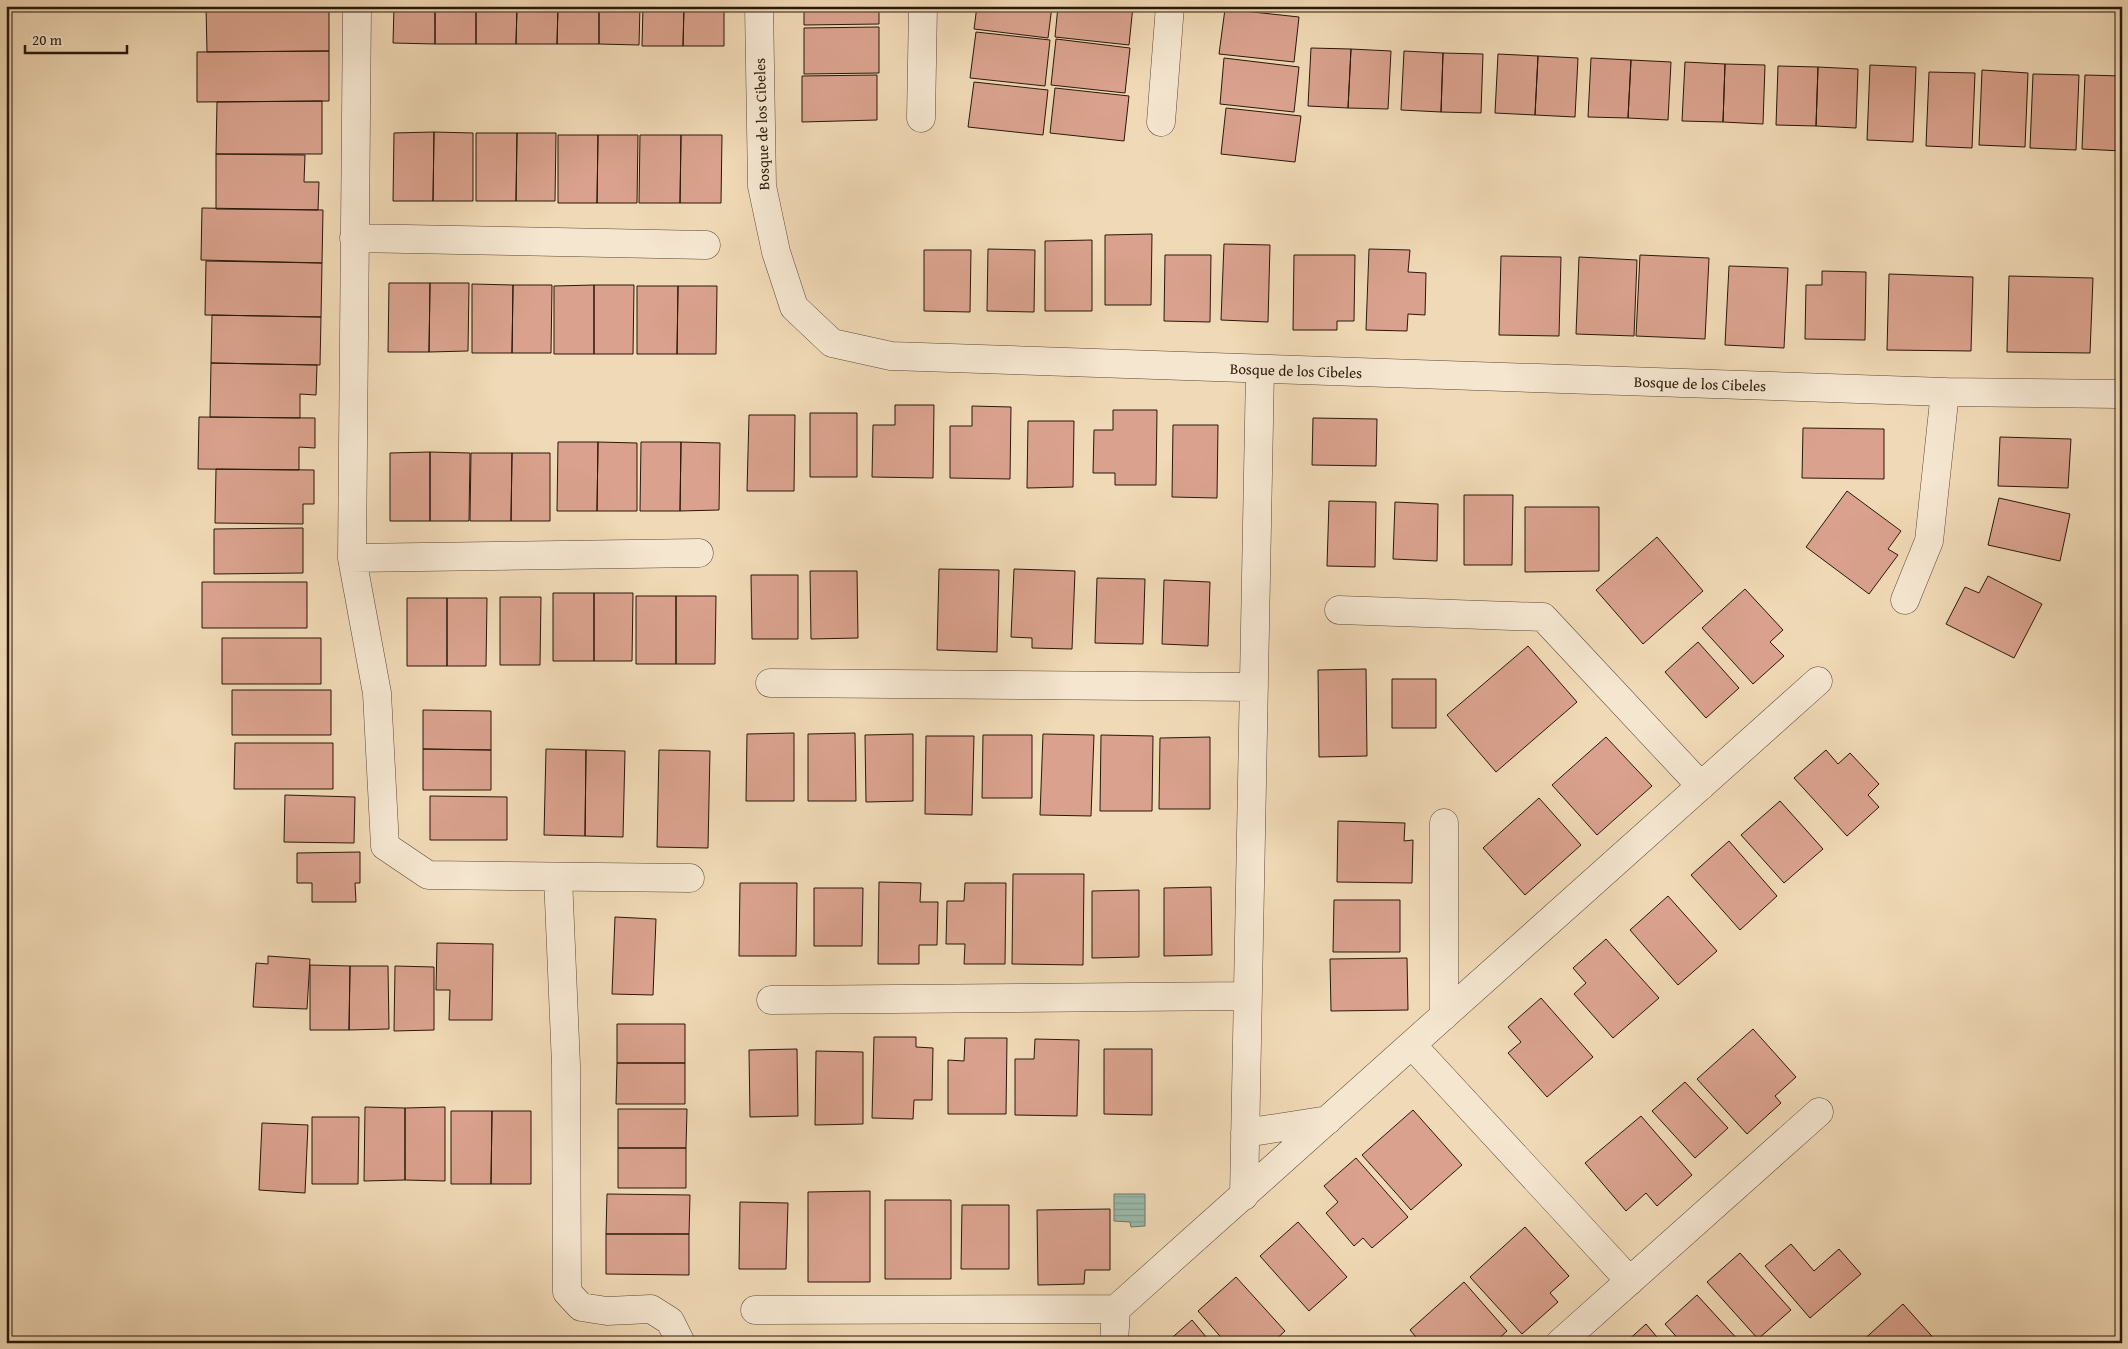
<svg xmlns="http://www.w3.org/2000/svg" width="2128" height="1349" font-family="'Gentium Book Plus',serif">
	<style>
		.water { fill: url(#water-rules); stroke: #6d796a }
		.building { fill: #daa28e; stroke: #291808 }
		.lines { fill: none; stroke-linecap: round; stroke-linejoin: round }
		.minor-casing { stroke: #5b4834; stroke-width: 29 }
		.minor { stroke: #f5e6d0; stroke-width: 28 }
		.labels { text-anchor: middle; stroke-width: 4.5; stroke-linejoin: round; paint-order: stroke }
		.street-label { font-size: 15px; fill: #291808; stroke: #f5e6d0 }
	</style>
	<defs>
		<pattern id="water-rules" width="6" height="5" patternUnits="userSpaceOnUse" patternTransform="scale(1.25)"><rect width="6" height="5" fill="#9abaac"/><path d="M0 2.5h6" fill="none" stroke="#859f92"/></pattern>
	</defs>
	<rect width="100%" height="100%" fill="#f0d9b6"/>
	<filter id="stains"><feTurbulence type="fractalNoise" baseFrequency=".004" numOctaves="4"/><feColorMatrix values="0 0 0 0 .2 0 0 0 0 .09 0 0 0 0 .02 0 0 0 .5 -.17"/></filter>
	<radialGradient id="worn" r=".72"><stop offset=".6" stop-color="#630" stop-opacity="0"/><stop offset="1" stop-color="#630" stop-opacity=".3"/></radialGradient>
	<path class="water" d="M1114 1194H1145V1226L1131 1227 1130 1222 1114 1221Z"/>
	<path class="building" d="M206 6H329V51L207 52Z
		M394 6H435V44L393 43Z
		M435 6H476V44H435Z
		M476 6H517L516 44H476Z
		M517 6H558L557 44H516Z
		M558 6H599V44H557Z
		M599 6H640L639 45 599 44Z
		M643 6H684L683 46H642Z
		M684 6H724V46H683Z
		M804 6H879V24L804 25Z
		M977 6H1052L1048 38 974 29Z
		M1058 6H1133L1129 45 1055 37Z
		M1225 9 1299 17 1294 62 1219 54Z
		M879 27V73L804 74V28Z
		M976 32 1050 40 1045 86 970 78Z
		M1056 39 1130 48 1125 93 1051 85Z
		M1311 48 1351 49 1348 108 1308 106Z
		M1351 49 1391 51 1388 109 1348 108Z
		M329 51V101L197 102V52Z
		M1404 51 1443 53 1441 112 1401 110Z
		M1443 53 1483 54 1481 113 1441 112Z
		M1498 54 1538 56 1535 115 1495 113Z
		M1538 56 1578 58 1575 117 1535 115Z
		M1224 58 1299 67 1294 112 1220 104Z
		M1591 58 1631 60 1628 118 1588 117Z
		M1631 60 1671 62 1668 120 1628 118Z
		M1685 62 1725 64 1723 122 1682 121Z
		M1725 64 1765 65 1763 124 1723 122Z
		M1870 65 1916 67 1913 142 1867 140Z
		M1778 66 1818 67 1816 126 1776 125Z
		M1818 67 1858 69 1856 128 1816 126Z
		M1982 70 2028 73 2025 147 1979 145Z
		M1929 72 1975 73 1972 148 1926 146Z
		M2033 74 2079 75 2076 150 2030 148Z
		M877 75V120L802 122V76Z
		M2085 75 2122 76V151L2082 149Z
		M974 82 1048 90 1043 135 968 127Z
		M1055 88 1129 96 1124 141 1050 133Z
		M322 101V154H216L217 102Z
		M1226 108 1301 116 1295 162 1221 154Z
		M434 132 433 201H393L394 133Z
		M434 132 473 133V201H433Z
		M476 133H517L516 201H476Z
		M517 133H556L555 201H516Z
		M558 135H598L597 203H558Z
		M598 135H638L637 203H597Z
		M640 135H681L680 203H639Z
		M681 135H722L721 203H680Z
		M216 154 305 155 304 182H319L318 210 216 209Z
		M202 208 323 210 322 263 201 260Z
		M1152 234 1151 305H1105V235Z
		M1092 240V311H1045V241Z
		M1224 244 1270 245 1268 322 1221 320Z
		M988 249 1035 250 1034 312 987 311Z
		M1369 249 1410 250 1408 272 1426 273 1425 315 1408 314 1407 331 1366 330Z
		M924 250H971L970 312 924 311Z
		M1165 255H1211L1210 322 1164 321Z
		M1294 255H1355L1354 321H1337V330H1293Z
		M1640 255 1709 258 1705 339 1636 336Z
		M1501 256 1561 257 1559 336 1499 335Z
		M1579 257 1637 260 1634 336 1576 334Z
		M206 261 322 263 321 317 205 315Z
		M1729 266 1788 268 1784 348 1725 345Z
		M1822 271 1866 272 1865 340 1805 339 1806 285H1822Z
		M1889 274 1973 277 1971 351 1887 350Z
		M2009 276 2093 278 2090 353 2007 352Z
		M389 283H430L429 352H388Z
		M430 283H469L468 351 429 352Z
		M472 284 513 285 512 353H472Z
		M513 285H552L551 353H512Z
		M594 285V354H554V286Z
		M594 285H634L633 354H594Z
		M637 286H678L677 354H637Z
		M678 286H717L716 354H677Z
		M212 315 321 317 320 365 211 363Z
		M211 363 317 365 316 395 300 394V418L210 417Z
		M895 405H934L933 478 872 477 873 425H895Z
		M972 406 1011 407 1010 479 950 478V426H972Z
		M1113 410H1157L1156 485H1115V473H1093L1094 430H1113Z
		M810 413H857V477H810Z
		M749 415H795L794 491H747Z
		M199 417 315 418V448L299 447V470L198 469Z
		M1313 418 1377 419 1376 466 1312 465Z
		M1028 421H1074L1073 487 1027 488Z
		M1173 425H1218L1217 498 1172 497Z
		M1803 428 1884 429V479L1802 478Z
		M2000 437 2071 439 2068 488 1998 486Z
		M558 442H598L597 511H557Z
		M598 442 637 443V511H597Z
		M641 442H681L680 511H640Z
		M681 442 720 443 719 510 680 511Z
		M430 452V521H390V453Z
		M430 452 470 453 469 521H430Z
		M471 453H512L511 521H470Z
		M512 453H550V521H511Z
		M216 469 314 470V504H303V524L215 523Z
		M1847 491 1901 531 1888 549 1898 555 1869 594 1806 547Z
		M1464 495H1513L1512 565H1464Z
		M1999 498 2070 514 2060 561 1988 545Z
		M1329 501 1376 502 1375 567 1327 566Z
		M1395 502 1438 504 1437 561 1393 559Z
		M1525 507H1599V571L1525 572Z
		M303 528V573L214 574V529Z
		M1657 537 1703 591 1643 644 1596 590Z
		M939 569 999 570 997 652 937 650Z
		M1014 569 1075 571 1072 649 1032 648V638L1011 637Z
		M810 571H857L858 638 811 639Z
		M751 575H798V639H752Z
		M1988 576 2042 604 2014 658 1946 624 1965 587 1979 593Z
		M1097 578 1145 579 1143 644 1095 643Z
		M1164 580 1210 582 1208 646 1162 644Z
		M202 582H307V628H202Z
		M1745 589 1783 630 1770 642 1784 656 1753 684 1702 628Z
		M553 593H594V661H553Z
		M594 593H633L632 661H594Z
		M636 596H676V664H636Z
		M676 596H716L715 664H676Z
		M500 597H541L540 665H500Z
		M407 598H447V666H407Z
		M447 598H487L486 666H447Z
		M222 638H321V684H222Z
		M1698 642 1739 688 1706 718 1665 672Z
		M1528 646 1577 702 1496 772 1447 715Z
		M1366 669 1367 756 1319 757 1318 670Z
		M1392 679H1436V728H1392Z
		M232 690H331V735H232Z
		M423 710 491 711V750L423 749Z
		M794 733V801H746L747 734Z
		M855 733 856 801H808V734Z
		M913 734V801L866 802 865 735Z
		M1043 734 1094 735 1091 816 1040 815Z
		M983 735H1032V798H982Z
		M1101 735 1153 736 1152 811H1100Z
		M926 736H974L972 815 925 814Z
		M1210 737V809H1159L1160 738Z
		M1606 737 1652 786 1597 835 1552 785Z
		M235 743H333V789H234Z
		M423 749 491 750V790H423Z
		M546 749 586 750 585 836 544 835Z
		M586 750 625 751 623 837 585 836Z
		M659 750 710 751 708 848 657 847Z
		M1826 750 1838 764 1850 753 1879 784 1868 795 1879 807 1847 836 1794 778Z
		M285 795 355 797 354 843 284 842Z
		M430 796 507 797V840H430Z
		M1539 798 1581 845 1525 895 1483 848Z
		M1780 801 1823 849 1784 883 1741 835Z
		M1338 821 1405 823 1404 841 1413 840 1412 883 1337 882Z
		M1729 841 1777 896 1740 930 1691 875Z
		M360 852V883H355L356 902H312V883H297V853Z
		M1013 874H1084L1083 965 1012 964Z
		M879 882 921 883 920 902H938L937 945H919V964H878Z
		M740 883H797L796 956H739Z
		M965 883H1006L1005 964H964L965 944H946L947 901H964Z
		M1211 887 1212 955 1164 956V888Z
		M814 888H863L862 946H814Z
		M1139 890V957L1092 958V891Z
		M1668 896 1717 951 1678 985 1630 930Z
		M1334 900H1400V952H1333Z
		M615 917 656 919 653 995 612 994Z
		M1606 939 1659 998 1613 1038 1574 994 1586 983 1573 968Z
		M437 943 493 944 492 1020H449L450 990H436Z
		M268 956 310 959 307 1009 253 1007 256 963 268 964Z
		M1407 958 1408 1010 1331 1011 1330 959Z
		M310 965 350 966 349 1030H310Z
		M350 966H388L389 1029 349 1030Z
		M395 966 434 967V1030L394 1031Z
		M1541 998 1593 1057 1547 1097 1508 1053 1521 1042 1508 1027Z
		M617 1024H685V1063H617Z
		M1753 1029 1796 1077 1775 1096 1781 1103 1747 1134 1697 1079Z
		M874 1037H916V1047L933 1048 932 1100H914L913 1119 872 1118Z
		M965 1038H1007L1006 1114H948V1060L964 1061Z
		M1035 1039 1079 1040 1077 1116 1015 1115V1059H1034Z
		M797 1049 798 1116 750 1117 749 1050Z
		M1104 1049H1152V1115L1104 1114Z
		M816 1051 863 1052V1124L815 1125Z
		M617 1063H685V1104H616Z
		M1685 1082 1728 1128 1695 1158 1652 1111Z
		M365 1107 405 1108V1180L364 1181Z
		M445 1107V1181L405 1180V1108Z
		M618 1109H687L686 1148H618Z
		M1413 1110 1462 1165 1411 1210 1362 1155Z
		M451 1111H492L491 1184H451Z
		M492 1111H531V1184H491Z
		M1641 1116 1692 1175 1657 1206 1646 1193 1626 1211 1585 1163Z
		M312 1117H359L358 1184H312Z
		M262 1123 308 1125 305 1193 259 1190Z
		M618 1148H686V1188H618Z
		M1356 1158 1408 1217 1372 1248 1363 1238 1354 1246 1326 1213 1338 1202 1324 1186Z
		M870 1191V1282H808V1192Z
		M607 1194 690 1195 689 1234H606Z
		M885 1200H951V1279H885Z
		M740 1202 788 1203 786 1269H739Z
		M962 1205H1009V1269H961Z
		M1110 1209V1270H1085L1084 1284 1038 1285 1037 1210Z
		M1298 1222 1347 1277 1309 1311 1260 1256Z
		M1525 1227 1569 1276 1550 1293 1558 1302 1522 1334 1470 1277Z
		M606 1234H689V1275L606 1274Z
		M1791 1244 1814 1271 1839 1249 1861 1274 1810 1318 1765 1266Z
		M1740 1253 1791 1310 1758 1339 1707 1282Z
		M1236 1277 1285 1331 1272 1343H1226L1198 1311Z
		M1464 1282 1507 1331 1494 1343H1421L1410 1330Z
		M1697 1295 1740 1342 1739 1343H1682L1665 1324Z
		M1903 1304 1938 1343H1860Z
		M1192 1320 1211 1343H1166Z
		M1646 1324 1662 1343H1625Z"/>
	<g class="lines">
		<g class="minor-casing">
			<path id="minor" d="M357 6 352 558 377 693 385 846 428 875 690 878
				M759 6 762 186 776 252 794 307 832 343 891 356 1945 392 2118 394
				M921 118 923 6
				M1161 122 1170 6
				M354 238 706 245
				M352 558 699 553
				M1905 600 1929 541 1945 392
				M1339 610 1543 617 1701 786
				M770 683 1254 687
				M1444 823V1016
				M558 877 566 1065 567 1292 581 1307 607 1311 651 1309 670 1321 681 1343
				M771 1000 1247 996
				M1412 1045 1630 1281
				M1245 1133 1328 1120
				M1244 1196 1260 370
				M755 1310 1116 1309 1818 681
				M1114 1343 1116 1309
				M1560 1343 1819 1112"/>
		</g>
		<use href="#minor" class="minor"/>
	</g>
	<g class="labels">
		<g class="street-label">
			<text transform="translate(762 124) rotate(-92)" y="5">Bosque de los Cibeles</text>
			<text transform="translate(1296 371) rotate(2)" y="5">Bosque de los Cibeles</text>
			<text transform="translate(1700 384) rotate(2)" y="5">Bosque de los Cibeles</text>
		</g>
	</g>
	<rect width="2128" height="1349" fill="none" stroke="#f0d9b6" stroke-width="25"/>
	<rect x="8" y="8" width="2113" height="1334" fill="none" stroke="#291808" stroke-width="2.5"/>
	<rect x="12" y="12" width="2103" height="1324" fill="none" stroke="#291808"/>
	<path d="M25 45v8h102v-8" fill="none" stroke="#291808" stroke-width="2.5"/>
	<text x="32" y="45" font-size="15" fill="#291808" stroke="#f5e6d0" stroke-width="4" paint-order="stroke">20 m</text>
	<rect width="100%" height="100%" filter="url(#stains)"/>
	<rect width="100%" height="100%" fill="url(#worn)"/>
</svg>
